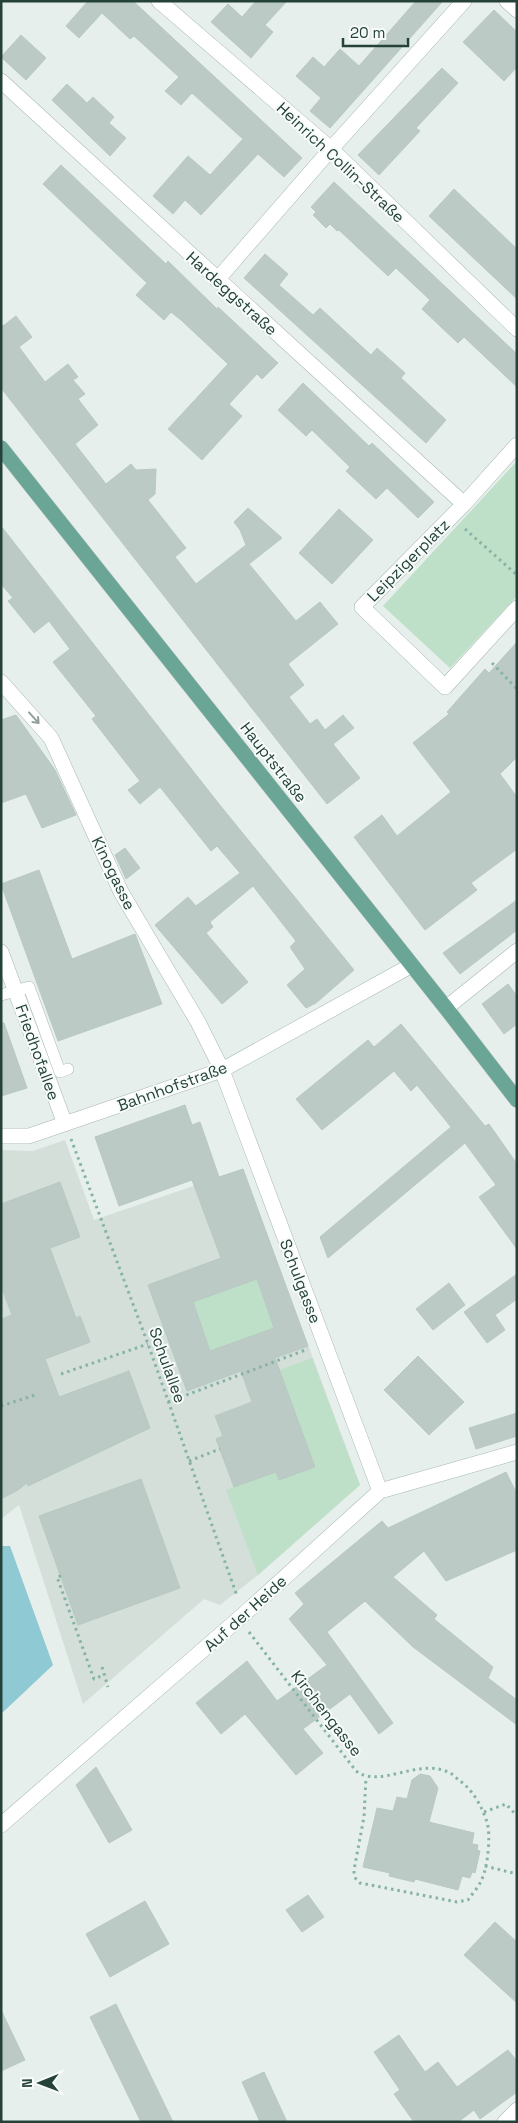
<svg xmlns="http://www.w3.org/2000/svg" width="518" height="2123" font-family="'Space Grotesk',sans-serif">
	<style>
		.built { fill: #d4dfda }
		.green { fill: #bfe0c8 }
		.water { fill: #8ec9d4 }
		.building { fill: #bbcac4; stroke: #b8c9c2; fill-rule: evenodd }
		.lines { fill: none; stroke-linecap: round; stroke-linejoin: round }
		.lane-casing { stroke: #a8b8b2; stroke-width: 12 }
		.street-casing { stroke: #a8b8b2; stroke-width: 16 }
		.primary-casing { stroke: #c2cac8; stroke-width: 16 }
		.path { stroke: #86b3a5; stroke-width: 3; stroke-dasharray: 2.5 4; stroke-linecap: butt }
		.lane { stroke: #fff; stroke-width: 11 }
		.street { stroke: #fff; stroke-width: 15 }
		.primary { stroke: #6aa596; stroke-width: 15 }
		.oneway { stroke: #92a09c }
		.labels { text-anchor: middle; stroke-width: 4; stroke-linejoin: round; paint-order: stroke }
		.street-label { font-size: 16px; fill: #24423a; stroke: #f7fbf9 }
	</style>
	<rect width="100%" height="100%" fill="#e6efeb"/>
	<path class="built" d="M65 1140 94 1220 243 1169 360 1485 258 1575 220 1605 204 1599 83 1704 19 1505 1 1519V1150L33 1151Z"/>
	<path class="green" d="M517 461V596L450 668 383 606Z
		M257 1279 274 1328 210 1351 193 1302Z
		M312 1358 360 1485 258 1575 226 1490 276 1472 279 1480 315 1467 279 1370Z"/>
	<path class="water" d="M1 1546H10L53 1665 1 1714Z"/>
	<path class="building" d="M88 1H133L302 158 284 177 258 154 201 215 185 200 173 214 153 196 188 156 210 175 243 139 192 93 181 105 165 91 179 77 134 36 130 39 102 13 79 38 66 26Z
		M256 1H287L265 25 273 32 251 58 211 22 228 4 242 17Z
		M416 1H443L330 128 310 111 321 98 296 76 313 57 324 67 340 49 359 66Z
		M494 10 517 32V67L504 81 463 42Z
		M21 35 46 58 26 80 1 57Z
		M442 68 458 83 416 128 420 131 379 175 358 155Z
		M67 84 87 103 93 97 114 117 109 123 126 138 110 156 52 100Z
		M61 165 166 264 168 261 217 309 218 307 278 363 262 379 257 374 229 404 242 416 202 460 168 429 228 364 181 320 171 312 164 320 136 295 147 283 43 184Z
		M334 182 517 354V387L464 337 458 343 422 309 430 300 396 268 388 276 339 230 337 231 330 224 326 228 313 215 316 212 311 207Z
		M454 189 517 249V299L429 216Z
		M265 254 288 274 279 285 313 315 320 308 371 355 377 348 405 373 401 378 446 420 426 443 244 278Z
		M16 316 32 337 19 347 45 382 68 364 78 377 73 380 85 394 78 399 98 425 75 444 106 484 131 464 136 470 156 469 155 494 148 500 186 548 175 557 196 584 246 545 240 530 234 522 248 508 282 538 249 564 296 621 320 602 338 624 288 664 304 685 289 697 310 724 317 719 325 730 343 715 354 728 333 744 360 778 327 804 1 388V324L3 326Z
		M303 383 369 446 372 443 434 502 418 518 387 488 376 499 346 471 350 467 312 430 306 436 278 410Z
		M339 509 373 540 332 584 299 553Z
		M1 526 219 804 354 970 316 1003 306 1008 287 985 305 969 290 947 296 941 253 886 210 922 213 927 206 933 248 982 222 1004 155 925 188 897 196 906 240 873 217 846 211 851 160 787 140 804 128 790 140 781 92 719 96 716 53 662 70 649 49 621 34 633 8 601 13 598 1 584Z
		M517 642V757L500 774 517 797V849L471 883 477 890 425 930 354 837 382 815 397 836 451 792 413 743 449 714 447 712 485 669 489 673Z
		M16 715 55 770 76 815 42 828 26 794 1 803V720Z
		M125 848 140 868 126 879 115 855Z
		M39 870 72 959 135 934 162 1004 58 1041 1 884Z
		M517 900V930L460 974 443 953Z
		M508 984 517 996V1024L504 1034 482 1004Z
		M1 1023H4L27 1088 1 1096Z
		M401 1024 485 1126 489 1124 517 1164V1249L479 1197 496 1185 465 1143 328 1258 320 1237 451 1127 417 1085 411 1091 394 1071 322 1130 296 1099 368 1040 374 1047Z
		M185 1105 192 1125 200 1122 219 1177 243 1169 308 1346 275 1358 315 1467 279 1480 276 1472 234 1487 216 1439 223 1436 215 1416 252 1402 241 1371 187 1391 148 1285 221 1258 192 1180 119 1206 95 1137ZM257 1279 274 1328 210 1351 193 1302Z
		M60 1182 80 1237 50 1248 76 1318 80 1316 90 1342 45 1359 59 1397 129 1371 150 1428 28 1486 27 1483 18 1490 1 1499V1319L12 1315 1 1286V1204Z
		M517 1274V1299L495 1315 505 1330 487 1343 464 1312Z
		M449 1283 465 1305 433 1330 416 1309Z
		M418 1356 464 1402 429 1435 384 1390Z
		M517 1413V1436L476 1449 469 1428Z
		M506 1472 517 1494V1550L446 1581 424 1551 393 1577 437 1615 434 1619 493 1667 488 1678 517 1700V1725L413 1647 365 1601 327 1632 393 1723 379 1734 350 1694 303 1729 323 1753 296 1775 245 1714 221 1734 196 1703 247 1661 277 1701 327 1665 289 1619 304 1604 295 1593 382 1521 388 1528Z
		M141 1479 180 1588 78 1625 39 1516Z
		M96 1767 132 1830 109 1843 76 1785Z
		M420 1774 430 1776 438 1788 429 1822 474 1833 472 1844 478 1845 477 1850 480 1851 475 1873 472 1872 470 1878 462 1876 458 1890 415 1879 414 1882 389 1876 390 1873 363 1867 377 1808 393 1811 397 1797 407 1799 412 1780Z
		M308 1895 324 1917 302 1932 286 1910Z
		M145 1901 169 1944 110 1977 86 1934Z
		M495 1922 517 1942V2003L464 1955Z
		M116 2004 173 2122H141L90 2017Z
		M1 2010 25 2060 1 2071Z
		M399 2035 425 2072 438 2062 457 2087 508 2050 517 2061V2092L480 2119 474 2110 458 2122H414L394 2094 400 2090 374 2052Z
		M264 2072 287 2122H260L242 2082Z"/>
	<g class="lines">
		<g class="lane-casing">
			<path id="lane" d="M1 995 29 987 60 1072 68 1069"/>
		</g>
		<g class="street-casing">
			<path id="street" d="M159 1 331 149 517 329
				M507 1 517 10
				M1 81 464 504
				M217 280 331 149 464 1
				M517 445 464 504 362 607 445 687 517 608
				M1 682 51 738 121 892 198 1022 222 1070 380 1491
				M1 952 65 1124
				M446 1008 517 951
				M1 1136H29L222 1070 412 965
				M1 1825 243 1615 380 1491 517 1452
				M505 2122 517 2110"/>
		</g>
		<g class="primary-casing">
			<path id="primary" d="M1 448 446 1008 517 1100"/>
		</g>
		<path class="path" d="M465 529 517 575
			M492 663 517 689
			M71 1139 148 1344 237 1596
			M61 1374 148 1344
			M168 1402 308 1349
			M1 1406 38 1394
			M189 1461 220 1449
			M61 1576 57 1577 94 1679 104 1675
			M249 1632 356 1771C380 1789 417 1758 448 1772 452 1773 456 1778 460 1781 473 1790 482 1807 487 1822 491 1835 488 1868 481 1881 478 1888 472 1894 468 1900L457 1902 360 1883C355 1879 354 1876 354 1870L364 1817 366 1777
			M102 1667 108 1687
			M484 1812 506 1804 517 1816
			M485 1866 517 1874"/>
		<use href="#lane" class="lane"/>
		<use href="#street" class="street"/>
		<use href="#primary" class="primary"/>
	</g>
	<defs><path id="oneway-shaft" d="M-6 0H5M1.5-3L5.5 0L1.5 3" fill="none" stroke-width="1.6" stroke-linecap="round" stroke-linejoin="round" transform="scale(1.25)"/></defs>
	<use class="oneway" href="#oneway-shaft" transform="translate(34 718) rotate(48)"/>
	<g class="labels">
		<g class="street-label">
			<text transform="translate(341 162) rotate(43)" y="6">Heinrich Collin-Straße</text>
			<text transform="translate(232 293) rotate(42)" y="6">Hardeggstraße</text>
			<text transform="translate(408 560) rotate(-45)" y="6">Leipzigerplatz</text>
			<text transform="translate(274 762) rotate(52)" y="6">Hauptstraße</text>
			<text transform="translate(114 873) rotate(64)" y="6">Kinogasse</text>
			<text transform="translate(38 1052) rotate(70)" y="6">Friedhofallee</text>
			<text transform="translate(172 1086) rotate(-20)" y="6">Bahnhofstraße</text>
			<text transform="translate(301 1281) rotate(69)" y="6">Schulgasse</text>
			<text transform="translate(168 1365) rotate(70)" y="6">Schulallee</text>
			<text transform="translate(245 1613) rotate(-42)" y="6">Auf der Heide</text>
			<text transform="translate(327 1713) rotate(52)" y="6">Kirchengasse</text>
		</g>
	</g>
	<rect width="518" height="2123" fill="none" stroke="#24423a" stroke-width="5"/>
	<g transform="translate(40 2083) rotate(269)" stroke="#f7fbf9" stroke-width="4" paint-order="stroke">
	<path d="M0-4L9 19L0 12L-9 19Z" fill="#24423a"/>
	<text y="-8" font-size="14" font-weight="bold" text-anchor="middle" fill="#24423a">N</text>
	</g>
	<path d="M343 38v8h65v-8" fill="none" stroke="#24423a" stroke-width="2.5"/>
	<text x="350" y="38" font-size="15" fill="#24423a" stroke="#f7fbf9" stroke-width="4" paint-order="stroke">20 m</text>
</svg>
